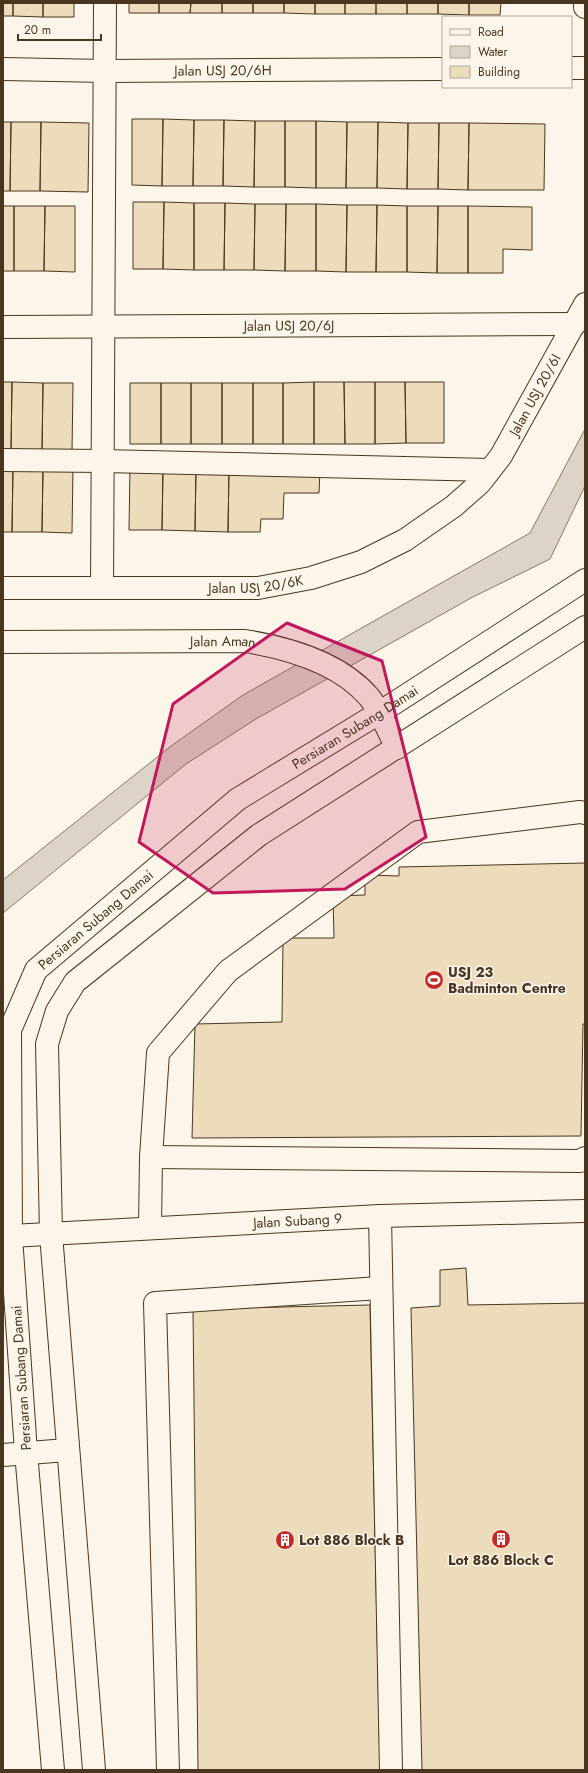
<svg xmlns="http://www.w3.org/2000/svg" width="588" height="1773" font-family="Jost,sans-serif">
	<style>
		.water { fill: #dcd4c6; stroke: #887966 }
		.building { fill: #ecdcbc; stroke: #4a3520 }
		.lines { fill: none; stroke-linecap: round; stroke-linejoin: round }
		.minor-casing { stroke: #4a3520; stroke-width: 24 }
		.minor { stroke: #fbf6e9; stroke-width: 22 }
		.marked { fill: #c2185b; fill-opacity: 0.2; stroke: #c2185b; stroke-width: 3; stroke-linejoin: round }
		.labels { text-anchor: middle; stroke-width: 3; stroke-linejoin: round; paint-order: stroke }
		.street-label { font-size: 14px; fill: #4a3520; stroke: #fbf6e9 }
		.poi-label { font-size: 14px; font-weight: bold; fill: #4a3520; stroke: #fbf6e9; text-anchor: start }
	</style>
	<rect width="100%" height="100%" fill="#fbf6e9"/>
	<path class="water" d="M585 429V486L550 559 471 598 256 719 186 764 3 913V880L171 746 243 695 530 533Z"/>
	<path class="building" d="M3 3H13V16H3Z
		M13 3H43V17L13 16Z
		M43 3H74V17H43Z
		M129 3H159V13H129Z
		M159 3H191L190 13H159Z
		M191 3H222V13H190Z
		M222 3H253V13H222Z
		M253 3H284V13H253Z
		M284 3H315V14L284 13Z
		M315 3H345V14H315Z
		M345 3H376V14H345Z
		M376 3H407V14H376Z
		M407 3H438V14H407Z
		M438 3H469V15L438 14Z
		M469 3H501L500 15H469Z
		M132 119H163L162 186 132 185Z
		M163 119 194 120 193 186H162Z
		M194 120H224L223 186H193Z
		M224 120 255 121 254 187 223 186Z
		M255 121H285V187H254Z
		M285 121H316V188L285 187Z
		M316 121 347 122 346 188H316Z
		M3 122H11L10 191H3Z
		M11 122H41L40 191H10Z
		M41 122 89 123 88 192 40 191Z
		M347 122H378L377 188H346Z
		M378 122 408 123 407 189 377 188Z
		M408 123H439L438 189H407Z
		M439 123H469L468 190 438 189Z
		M469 123 545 124 544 190H468Z
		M133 202H164L163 269H133Z
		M164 202 194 203V270L163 269Z
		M194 203H225L224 270H194Z
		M225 203 255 204 254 270H224Z
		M255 204H286L285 271 254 270Z
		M286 204H316V271H285Z
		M316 204 347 205 346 272 316 271Z
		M347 205H377L376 272H346Z
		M377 205 407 206V272H376Z
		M3 206H14V271H3Z
		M14 206H45L44 271H14Z
		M45 206H75V272L44 271Z
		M407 206H438L437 273 407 272Z
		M438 206H468V273H437Z
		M468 206 532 207V250L503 249V273H468Z
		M3 382H12L11 451H3Z
		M12 382 43 383 42 452 11 451Z
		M314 382H344L345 444H314Z
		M314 382V444H283V383Z
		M344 382H375V444H345Z
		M375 382H405L406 443 375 444Z
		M405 382H444V443H406Z
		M43 383H73L72 452H42Z
		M130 383H161V444H130Z
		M161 383H191V444H161Z
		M191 383H222V444H191Z
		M222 383H253V444H222Z
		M253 383H283V444H253Z
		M3 466H13L12 532H3Z
		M13 466 43 467 42 532H12Z
		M130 466 163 467 162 530H129Z
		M43 467H73L72 533 42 532Z
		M163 467H196L195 531 162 530Z
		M196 467 229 468 228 532 195 531Z
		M229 468 320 470 319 493H284L283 519H261L260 532H228Z
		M585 863V1024H583L581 1136 192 1138 195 1024 282 1022 283 938H334L333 896 365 895V875L399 876V867Z
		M466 1268 468 1305 585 1303V1770H422L411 1308 440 1306V1270Z
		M370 1305 380 1770H198L193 1309Z"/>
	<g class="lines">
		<g class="minor-casing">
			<g id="minor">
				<path d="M585 3V7"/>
				<path d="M571 68H585"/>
				<path id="s1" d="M3 69 105 71 443 69"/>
				<path id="s2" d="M3 327 575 324"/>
				<path d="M3 460 103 461 490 470"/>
				<path id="s3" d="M3 588H258L311 578 361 562 405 540 454 506 480 483 501 456 585 304"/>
				<path d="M102 588 105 3"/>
				<path id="s4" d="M3 642 245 641C288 648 339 662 369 697 381 712 388 731 397 748"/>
				<path d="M151 1157 580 1161 585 1158"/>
				<path d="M380 1216 391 1770"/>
				<path d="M150 1228 151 1157 158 1053 228 971 418 832 580 812 585 813"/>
				<path id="s5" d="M11 1236 380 1216 585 1211"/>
				<path d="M3 1455 67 1450"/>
				<path id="s6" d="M53 1770 26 1452 11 1236 10 1030 36 970 238 799 379 713 585 580"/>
				<path d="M94 1770 51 1234 47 1044 57 1011 75 982 259 835 585 627"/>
				<path d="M168 1770 155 1303 380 1288"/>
			</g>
		</g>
		<use href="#minor" class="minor"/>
	</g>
	<path class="marked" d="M287 623 382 661 426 837 345 889 213 893 139 842 173 704Z"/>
	<defs>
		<g id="stadium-disc" transform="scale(1)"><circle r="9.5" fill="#c62828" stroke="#fbf6e9"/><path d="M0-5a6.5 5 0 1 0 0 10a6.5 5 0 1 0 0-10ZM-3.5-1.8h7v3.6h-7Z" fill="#fff"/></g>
		<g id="building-disc" transform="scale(1)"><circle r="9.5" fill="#c62828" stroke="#fbf6e9"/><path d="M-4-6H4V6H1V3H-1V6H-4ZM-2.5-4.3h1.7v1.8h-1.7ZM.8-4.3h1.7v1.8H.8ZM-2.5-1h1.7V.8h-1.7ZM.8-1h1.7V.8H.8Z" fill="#fff"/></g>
	</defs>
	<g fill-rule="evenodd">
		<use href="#stadium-disc" x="434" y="980"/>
		<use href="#building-disc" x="501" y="1539"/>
		<use href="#building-disc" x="285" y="1540"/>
	</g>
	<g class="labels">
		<g class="street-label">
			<text dy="5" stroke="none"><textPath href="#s1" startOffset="220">Jalan USJ 20/6H</textPath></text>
			<text dy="5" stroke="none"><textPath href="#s2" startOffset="286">Jalan USJ 20/6J</textPath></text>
			<text dy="5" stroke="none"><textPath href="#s3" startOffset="609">Jalan USJ 20/6I</textPath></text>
			<text dy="5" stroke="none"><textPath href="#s3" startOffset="253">Jalan USJ 20/6K</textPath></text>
			<text dy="5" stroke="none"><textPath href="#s4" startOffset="220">Jalan Aman</textPath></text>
			<text dy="5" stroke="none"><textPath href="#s6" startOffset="1209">Persiaran Subang Damai</textPath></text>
			<text dy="5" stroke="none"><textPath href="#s6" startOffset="885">Persiaran Subang Damai</textPath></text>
			<text dy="5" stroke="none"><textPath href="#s5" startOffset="287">Jalan Subang 9</textPath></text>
			<text transform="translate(21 1378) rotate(-94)" y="5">Persiaran Subang Damai</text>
		</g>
		<g class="poi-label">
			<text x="448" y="977">USJ 23<tspan x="448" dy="16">Badminton Centre</tspan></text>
			<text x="299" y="1545">Lot 886 Block B</text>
			<text x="501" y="1565" text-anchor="middle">Lot 886 Block C</text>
		</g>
	</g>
	<rect width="588" height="1773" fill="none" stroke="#4a3520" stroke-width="8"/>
	<rect x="442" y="16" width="130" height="72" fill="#fbf6e9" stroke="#b4a999"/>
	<rect x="450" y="29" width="20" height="6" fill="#fbf6e9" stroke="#b4a999"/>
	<text x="478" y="36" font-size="12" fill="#4a3520">Road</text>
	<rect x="450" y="46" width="20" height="12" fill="#dcd4c6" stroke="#b4a999"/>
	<text x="478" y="56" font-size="12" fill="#4a3520">Water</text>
	<rect x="450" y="66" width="20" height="12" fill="#ecdcbc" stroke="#b4a999"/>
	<text x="478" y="76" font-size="12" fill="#4a3520">Building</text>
	<path d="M18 34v6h83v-6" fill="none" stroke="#4a3520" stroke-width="2"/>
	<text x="24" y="34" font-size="12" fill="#4a3520" stroke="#fbf6e9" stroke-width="3" paint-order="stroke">20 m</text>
</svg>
